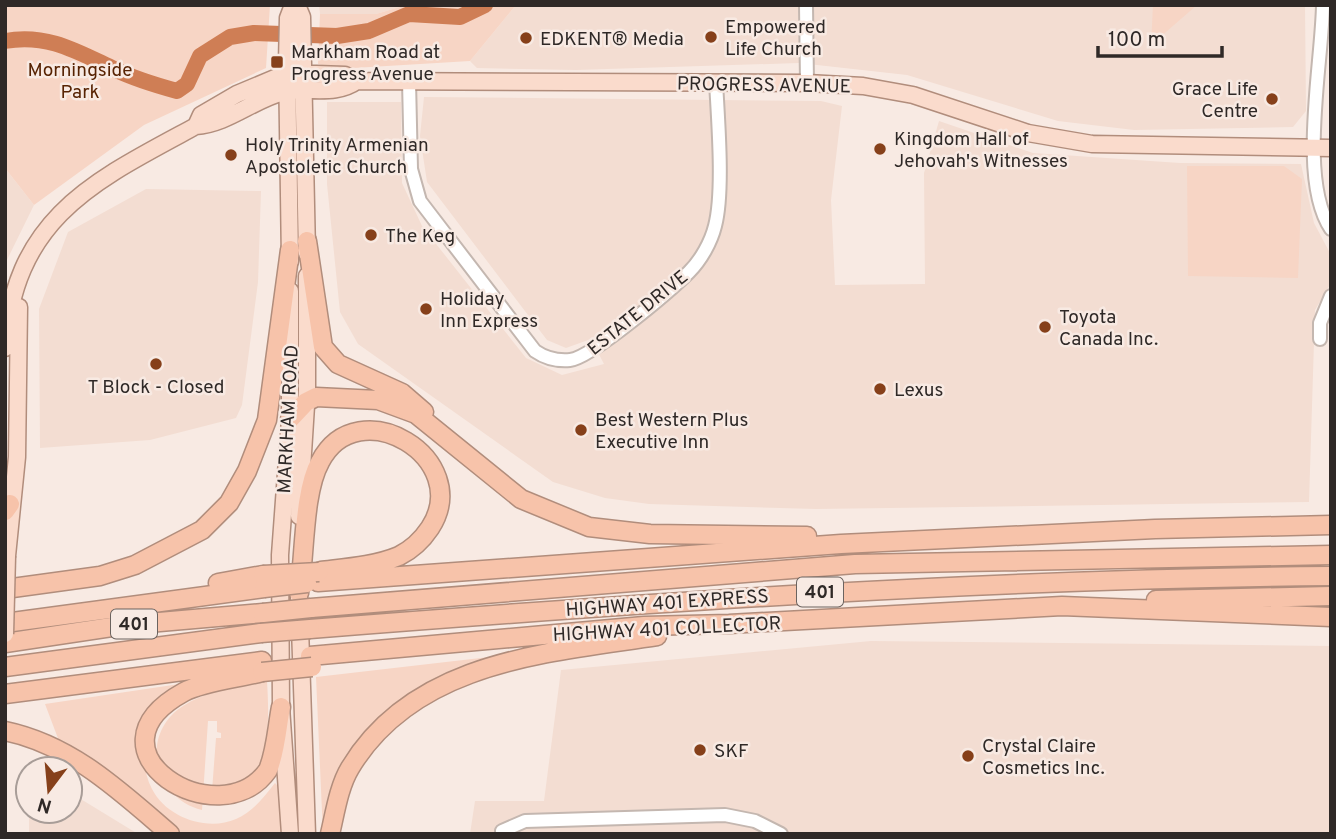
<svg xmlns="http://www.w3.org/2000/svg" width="1336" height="839" font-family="Overpass,sans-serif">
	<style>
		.built { fill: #f3ddd2 }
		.green { fill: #f7d5c5 }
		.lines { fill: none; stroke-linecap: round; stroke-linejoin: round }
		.river { stroke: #cf7e55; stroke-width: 16 }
		.minor-casing { stroke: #c4b7b0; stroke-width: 16 }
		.major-casing { stroke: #b18d7c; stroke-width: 19 }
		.highway-casing { stroke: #b18d7c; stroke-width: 21 }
		.minor { stroke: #fff; stroke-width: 12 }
		.major { stroke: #fadbcc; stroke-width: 16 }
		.highway { stroke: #f7c3aa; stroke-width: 18 }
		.major-bridge-casing { stroke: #b18d7c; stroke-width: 19; stroke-linecap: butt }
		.highway-bridge-casing { stroke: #b18d7c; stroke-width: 21; stroke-linecap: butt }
		.major-bridge { stroke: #fadbcc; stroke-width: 16 }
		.highway-bridge { stroke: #f7c3aa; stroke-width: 18 }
		.poi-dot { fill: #86401a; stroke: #f8eae3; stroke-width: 2.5 }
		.labels { text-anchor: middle; stroke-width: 5; stroke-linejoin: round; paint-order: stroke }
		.shield { fill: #f8eae3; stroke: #6b635f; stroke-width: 2 }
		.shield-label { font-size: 18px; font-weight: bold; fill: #2f2927 }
		.poi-label { font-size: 19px; fill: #2f2927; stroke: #f8eae3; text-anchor: start }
		.park-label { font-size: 19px; fill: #572303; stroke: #f8eae3 }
		.street-label { font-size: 19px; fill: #2f2927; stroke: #f8eae3 }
	</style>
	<rect width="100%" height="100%" fill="#f8eae3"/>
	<path class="built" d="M319 5H406L376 14H320Z
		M516 5H1305L1306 111 1293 127 1134 130 1058 121 907 75 799 63 576 70 477 68 470 61Z
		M424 97 821 101 842 106 831 200 835 285 925 284 924 173 939 121 1033 153 1180 163 1301 164 1314 223 1331 255V283L1315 310 1309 502 816 509 649 504 605 498 553 482 358 344 340 312 327 184V102H401L402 183 422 226 526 358 562 375 604 364 591 339 566 348 547 340 427 182 420 136Z
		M5 168 34 205 5 264Z
		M146 189 261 191 258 282 242 405 236 418 150 440 40 448 39 309 68 232Z
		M871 641 1331 646V834H470L475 801H544L561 670Z
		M70 794 84 801 138 834H29V811H70Z"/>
	<path class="green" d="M5 5H270L266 68 144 125 34 205 5 168Z
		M406 5H516L470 61 337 69 318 64 320 14H376Z
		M1153 5H1197L1151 45Z
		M1187 166H1284L1302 179 1298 278 1188 276Z
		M498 656 501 658 364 739 323 834 316 677Z
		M267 681C270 732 271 790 211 804L216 738H221V733L217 732V721H208L202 810C153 798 139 734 183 706 207 690 240 687 267 681Z
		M193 682 143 742C144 758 144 774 152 789 166 817 207 832 236 819 253 812 264 797 275 783L278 786 281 834H178L97 766 59 741 45 704Z"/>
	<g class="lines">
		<path class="river" d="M5 41C47 33 78 52 114 69 135 79 155 85 177 91L187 84 200 56 230 37 254 33 337 36 369 31 409 14 460 17 485 5"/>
		<g class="minor-casing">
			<path id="minor" d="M806 5 807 83
				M1323 5C1322 65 1298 180 1331 229
				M409 81 411 169 420 201 535 351C545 358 558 361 570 360 591 358 671 290 689 272 701 260 711 242 715 226 724 192 718 120 716 82
				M1320 339V323L1331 296
				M502 831 525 821 725 815 755 821 781 834"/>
		</g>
		<g class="major-casing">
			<path id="major" d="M297 5 302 17 307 253
				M196 126 201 115 237 94 287 73 345 75 357 81 807 83 863 86 913 95 1028 133 1092 144 1331 148
				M290 261 287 62 288 18 293 5
				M5 348C14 217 94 181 196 126 227 124 253 100 283 92 309 86 334 97 357 81
				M299 516 307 390V276
				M7 556 17 457 19 307
				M299 598 307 834
				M290 834 281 707 280 555 290 419V291"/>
		</g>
		<g class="highway-casing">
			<path id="highway" d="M307 241 323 347 338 364 402 393 424 412
				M290 419 306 402 316 397 378 400 416 414 521 499 589 527 650 534 807 536
				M5 511 10 504
				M318 582 841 544 1155 529 1331 525
				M218 583 263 575
				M5 589 100 576 135 565 202 530 229 503 247 471 267 420 290 250
				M299 593C305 556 303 492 320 462 358 388 475 459 430 528 422 540 413 549 399 556 375 566 346 568 321 571
				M1156 600 1331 596
				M311 608 855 564 1331 555
				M5 623 264 588
				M310 629C650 602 990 579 1331 576
				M5 643 125 625 263 613
				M310 656 644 626 729 624 1062 606 1331 617
				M5 667 261 633
				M262 672C240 678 203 682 184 692 76 751 220 839 268 770 276 751 277 728 281 707
				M5 694 262 661
				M5 731C72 745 120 791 170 834
				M330 834C335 813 339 786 350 768 414 661 547 653 657 636"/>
		</g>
		<use href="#minor" class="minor"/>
		<use href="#major" class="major"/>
		<use href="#highway" class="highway"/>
		<g class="major-bridge-casing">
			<path id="major-bridge" d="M5 634 7 556"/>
		</g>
		<g class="highway-bridge-casing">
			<path id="highway-bridge" d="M263 575 319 572
				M264 588 307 583
				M263 613 311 608
				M261 633 310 629
				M262 672 312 667"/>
		</g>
		<use href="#major-bridge" class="major-bridge"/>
		<use href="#highway-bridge" class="highway-bridge"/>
	</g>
	<g class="poi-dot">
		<circle cx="711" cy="37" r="7"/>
		<circle cx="526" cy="38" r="7"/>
		<rect x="270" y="55" width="14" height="14" rx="3.5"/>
		<circle cx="1272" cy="99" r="7"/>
		<circle cx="880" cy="149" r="7"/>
		<circle cx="231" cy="155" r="7"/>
		<circle cx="371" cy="235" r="7"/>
		<circle cx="426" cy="309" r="7"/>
		<circle cx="1045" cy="327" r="7"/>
		<circle cx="156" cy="364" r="7"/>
		<circle cx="880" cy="389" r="7"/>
		<circle cx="581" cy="430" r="7"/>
		<circle cx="700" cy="750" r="7"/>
		<circle cx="968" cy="756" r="7"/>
	</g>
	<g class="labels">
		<g class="shield">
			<rect x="797" y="577.5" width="46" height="29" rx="5"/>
			<rect x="111" y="609.5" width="46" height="29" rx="5"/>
		</g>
		<g class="shield-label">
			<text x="820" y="598">401</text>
			<text x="134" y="630">401</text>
		</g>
		<g class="poi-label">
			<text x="725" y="33">Empowered<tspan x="725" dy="22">Life Church</tspan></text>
			<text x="540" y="45">EDKENT® Media</text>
			<text x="291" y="58">Markham Road at<tspan x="291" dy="22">Progress Avenue</tspan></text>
			<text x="1258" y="95" text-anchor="end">Grace Life<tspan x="1258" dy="22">Centre</tspan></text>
			<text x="894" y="145">Kingdom Hall of<tspan x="894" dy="22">Jehovah's Witnesses</tspan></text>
			<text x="245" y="151">Holy Trinity Armenian<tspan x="245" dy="22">Apostoletic Church</tspan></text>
			<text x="385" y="242">The Keg</text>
			<text x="440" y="305">Holiday<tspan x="440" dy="22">Inn Express</tspan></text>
			<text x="1059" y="323">Toyota<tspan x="1059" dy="22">Canada Inc.</tspan></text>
			<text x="156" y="393" text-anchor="middle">T Block - Closed</text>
			<text x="894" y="396">Lexus</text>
			<text x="595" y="426">Best Western Plus<tspan x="595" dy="22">Executive Inn</tspan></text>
			<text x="982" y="752">Crystal Claire<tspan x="982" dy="22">Cosmetics Inc.</tspan></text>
			<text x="714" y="757">SKF</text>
		</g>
		<g class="park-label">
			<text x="80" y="76">Morningside<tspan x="80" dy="22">Park</tspan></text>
		</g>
		<g class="street-label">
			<text transform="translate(764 84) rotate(1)" y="7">PROGRESS AVENUE</text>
			<text transform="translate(637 312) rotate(-39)" y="7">ESTATE DRIVE</text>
			<text transform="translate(287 419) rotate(-87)" y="7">MARKHAM ROAD</text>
			<text transform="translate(667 602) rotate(-4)" y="7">HIGHWAY 401 EXPRESS</text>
			<text transform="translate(667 628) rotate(-3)" y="7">HIGHWAY 401 COLLECTOR</text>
		</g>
	</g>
	<rect width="1336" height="839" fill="none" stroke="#2f2927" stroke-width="14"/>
	<g transform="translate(49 790) rotate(196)"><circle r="33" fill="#f8eae3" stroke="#a89d98" stroke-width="2"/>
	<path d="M0-5L12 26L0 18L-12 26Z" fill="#86401a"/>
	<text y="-10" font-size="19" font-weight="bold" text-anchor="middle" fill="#2f2927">N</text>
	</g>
	<path d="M1098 46v10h124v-10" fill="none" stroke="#2f2927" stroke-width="3.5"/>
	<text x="1108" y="46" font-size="21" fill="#2f2927" stroke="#f8eae3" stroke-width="5" paint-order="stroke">100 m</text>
</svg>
